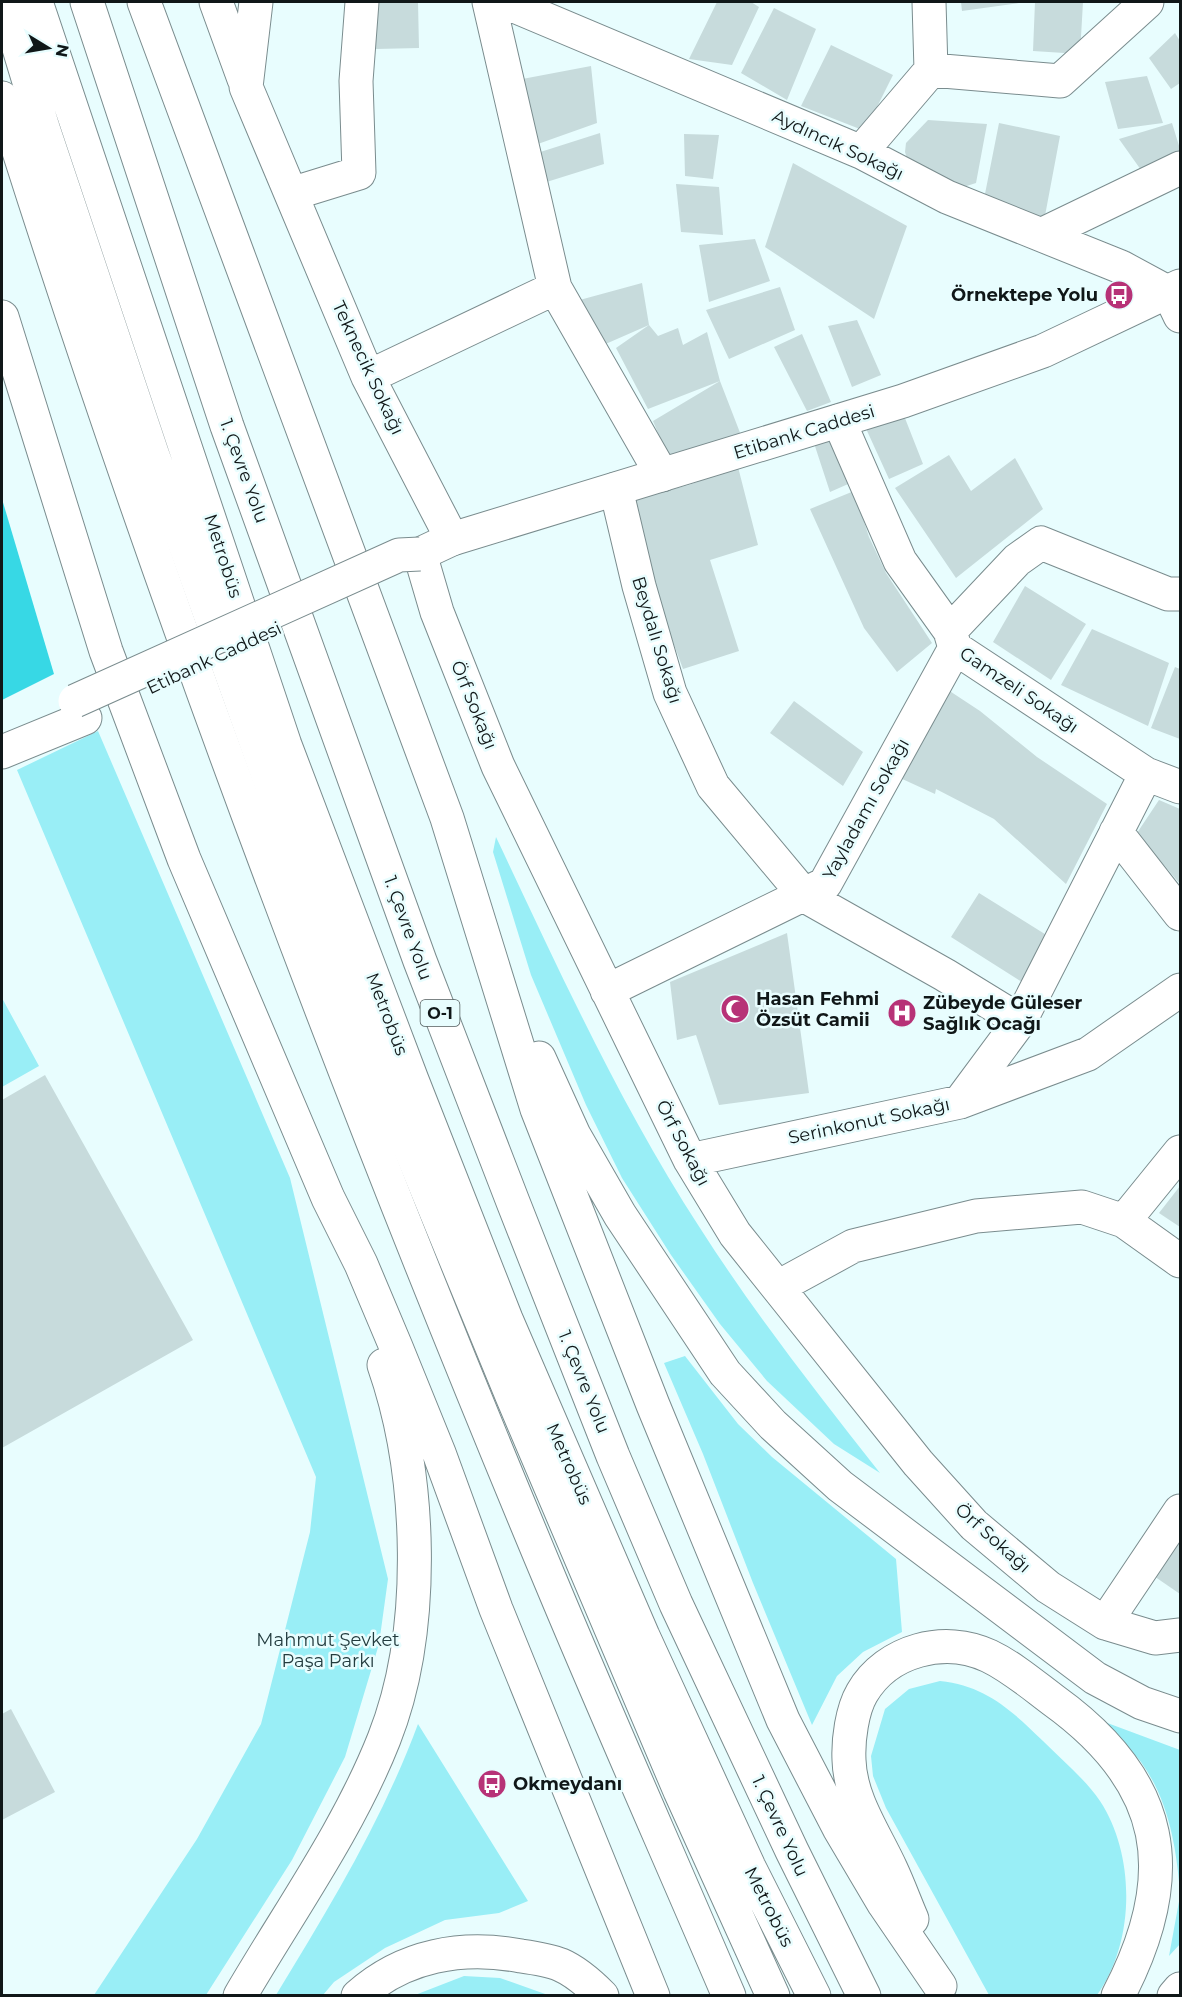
<svg xmlns="http://www.w3.org/2000/svg" width="1182" height="1997" font-family="Montserrat,sans-serif">
	<style>
		.green { fill: #99eef6 }
		.forest { fill: #37d8e5 }
		.building { fill: #c7dbdc }
		.lines { fill: none; stroke-linecap: round; stroke-linejoin: round }
		.minor-casing { stroke: #7a8c8e; stroke-width: 35 }
		.major-casing { stroke: #7a8c8e; stroke-width: 35 }
		.highway-casing { stroke: #7a8c8e; stroke-width: 35 }
		.minor { stroke: #fff; stroke-width: 33 }
		.major { stroke: #fff; stroke-width: 33 }
		.highway { stroke: #fff; stroke-width: 33 }
		.major-bridge-casing { stroke: #7a8c8e; stroke-width: 35; stroke-linecap: butt }
		.major-bridge { stroke: #fff; stroke-width: 33 }
		.labels { text-anchor: middle; stroke-width: 5; stroke-linejoin: round; paint-order: stroke }
		.shield { fill: #e8fdfe; stroke: #515c5d; stroke-width: 1.5 }
		.shield-label { font-size: 16px; font-weight: bold; fill: #101718 }
		.street-label { font-size: 18px; fill: #101718; stroke: #e8fdfe }
		.poi-label { font-size: 18px; font-weight: bold; fill: #101718; stroke: #e8fdfe; text-anchor: start }
		.park-label { font-size: 18px; fill: #233c3f; stroke: #e8fdfe }
	</style>
	<rect width="100%" height="100%" fill="#e8fdfe"/>
	<path class="green" d="M98 731 290 1178 388 1579 379 1644 345 1757 292 1860 206 1995H94L197 1839 261 1724 310 1532 316 1477 17 770Z
		M496 837C559 970 620 1105 700 1228 755 1314 817 1393 880 1473L834 1444 767 1381 720 1324 671 1255 622 1178 586 1105 531 975 493 852Z
		M2 998 39 1066 2 1087Z
		M685 1356 738 1424 772 1457 896 1559 902 1632 863 1652 837 1676 812 1725 753 1583 703 1454 664 1363Z
		M940 1681C986 1686 1011 1710 1043 1741 1062 1760 1085 1779 1100 1801 1136 1856 1135 1942 1097 1995H989L886 1808 873 1776 871 1756 885 1709 909 1689Z
		M1102 1721 1180 1750V1891C1176 1846 1169 1801 1141 1762 1130 1748 1115 1735 1102 1721Z
		M418 1724 528 1901 499 1913 445 1920 385 1948 334 1982 323 1995H276C329 1908 382 1821 418 1724Z
		M1180 1896V1944L1169 1956Z
		M464 1976 500 1978 548 1995H415Z"/>
	<path class="forest" d="M2 499 54 674 2 700Z"/>
	<path class="building" d="M374 2H418L419 48 376 49Z
		M717 2H751L759 7 732 65 689 59Z
		M961 2H1019V3L962 11Z
		M1035 2H1083L1080 54 1033 51Z
		M774 8 816 29 787 100 741 73Z
		M1175 33 1180 41V83L1171 89 1149 58Z
		M831 45 893 75 865 131 801 106Z
		M591 66 597 123 535 145 517 80Z
		M1147 76 1163 123 1118 129 1105 82Z
		M928 120 987 124 976 183 951 191 910 168 905 152 906 143Z
		M999 123 1060 136 1044 221 983 204Z
		M1172 123 1180 149V164L1141 170 1119 139Z
		M600 133 604 164 537 185 531 155Z
		M684 134 719 135 713 179 685 176Z
		M793 163 907 226 874 319 765 247Z
		M676 184 719 187 723 235 681 232Z
		M755 239 770 281 709 302 699 245Z
		M642 283 649 325 658 336 678 328 683 345 707 332 720 381 648 409 616 348 649 325 601 346 576 301Z
		M780 287 795 330 729 359 706 310Z
		M857 320 881 375 852 387 828 326Z
		M802 334 831 402 807 411 774 347Z
		M720 381 744 443 671 464 653 421Z
		M901 408 923 464 889 479 863 422Z
		M837 427 855 481 830 492 811 434Z
		M949 455 971 491 1015 458 1043 509 956 578 895 488Z
		M738 467 758 545 710 560 739 651 683 669 652 585 628 501 689 485Z
		M854 491 869 537 886 573 932 643 897 672 864 628 810 509Z
		M1025 586 1086 624 1051 680 993 642Z
		M1092 629 1169 663 1148 726 1061 685Z
		M1175 667 1180 669V739L1151 728Z
		M939 684 980 711 1037 757 1107 804 1066 884 994 819 936 789 935 794 887 772Z
		M794 701 863 752 843 786 770 733Z
		M1159 800 1180 809V884L1137 833Z
		M979 893 1048 936 1022 982 951 937Z
		M787 933 809 1093 719 1105 696 1035 677 1040 670 982Z
		M45 1075 193 1340 2 1448V1100Z
		M1180 1186V1227L1159 1213Z
		M1180 1522V1594L1148 1572Z
		M11 1709 55 1792 2 1820V1714Z"/>
	<g class="lines">
		<g class="minor-casing">
			<path id="minor" d="M5 2 43 128 152 453 348 998 512 1396 680 1791 773 1996
				M36 2 285 745 412 1080 506 1319 643 1636 749 1867 814 1996
				M216 2 244 79
				M256 2 246 87 368 377 452 539
				M505 2 861 152 947 197 1121 267 1169 293 1180 316
				M931 70 1060 81 1147 2
				M861 152 931 70 929 2
				M291 194 359 173 356 81 362 2
				M1043 234 1180 168
				M555 288 662 475
				M368 377 555 288 489 2
				M839 421 900 561 950 631 955 648 1146 774 1180 787
				M616 489 639 586 670 693 713 786 805 896 945 975 1020 1021
				M420 554 437 612 498 766 690 1160 735 1234 918 1463 974 1525 1048 1587 1105 1623 1155 1638 1180 1635
				M950 631 1017 560 1041 543 1168 594H1180
				M1116 832 1180 914
				M607 991 825 884 955 648
				M960 1102 1020 1021 1146 774
				M690 1160 960 1102 1088 1054 1180 990
				M1124 1221 1180 1152
				M778 1287 853 1246 976 1216 1082 1207 1124 1221 1180 1261
				M1105 1623 1180 1511"/>
		</g>
		<g class="major-casing">
			<path id="major" d="M420 554 452 539 903 401 1043 351 1180 286
				M2 752 85 718"/>
		</g>
		<g class="highway-casing">
			<path id="highway" d="M87 2 227 426 420 961 513 1202 613 1456 676 1604 792 1851 864 1996
				M144 2 447 818 537 1109 653 1405 783 1720 839 1828 884 1904 940 1986
				M2 98C160 601 348 1096 551 1582 609 1721 670 1858 729 1996
				M2 317 106 651 184 859 328 1198 361 1264 396 1347 439 1453 496 1609 653 1996
				M539 1058 574 1135 620 1215 725 1373 773 1425 840 1486 1095 1678 1142 1703 1180 1716
				M912 1919C905 1903 899 1886 891 1869 875 1834 850 1799 849 1760 848 1740 852 1710 862 1693 887 1650 945 1635 989 1656 1012 1667 1033 1685 1053 1700 1167 1782 1182 1874 1118 1996
				M240 1996C289 1912 348 1830 384 1739 427 1631 422 1474 384 1365
				M358 1996C404 1955 462 1945 521 1956 535 1958 549 1960 561 1965 577 1972 590 1984 602 1996
				M1174 1996 1180 1989"/>
		</g>
		<use href="#minor" class="minor"/>
		<use href="#major" class="major"/>
		<use href="#highway" class="highway"/>
		<g class="major-bridge-casing">
			<path id="major-bridge" d="M75 701 399 555 420 554"/>
		</g>
		<use href="#major-bridge" class="major-bridge"/>
	</g>
	<defs>
		<g id="bus-disc" transform="scale(1.5)"><circle r="9.5" fill="#b73277" stroke="#e8fdfe"/><path d="M-5-6H5V4H4V6H2V4H-2V6H-4V4H-5ZM-3.5-4V0h7V-4ZM-3.5 1.2v1.5H-2V1.2ZM2 1.2v1.5H3.5V1.2Z" fill="#fff"/></g>
		<g id="mosque-disc" transform="scale(1.5)"><circle r="9.5" fill="#b73277" stroke="#e8fdfe"/><path d="M3.5-4.9A6 6 0 1 0 3.5 4.9A5 5 0 1 1 3.5-4.9Z" fill="#fff"/></g>
		<g id="hospital-disc" transform="scale(1.5)"><circle r="9.5" fill="#b73277" stroke="#e8fdfe"/><path d="M-5-5h3v3.5h4V-5h3V5h-3V1.5h-4V5h-3Z" fill="#fff"/></g>
	</defs>
	<g fill-rule="evenodd">
		<use href="#bus-disc" x="1119" y="295"/>
		<use href="#mosque-disc" x="735" y="1009"/>
		<use href="#hospital-disc" x="902" y="1013"/>
		<use href="#bus-disc" x="492" y="1784"/>
	</g>
	<g class="labels">
		<rect class="shield" x="420.5" y="1000" width="39" height="26" rx="4.5"/>
		<g class="shield-label">
			<text x="440" y="1019">O-1</text>
		</g>
		<g class="street-label">
			<text transform="translate(838 145) rotate(25)" y="6">Aydıncık Sokağı</text>
			<text transform="translate(368 368) rotate(65)" y="6">Teknecik Sokağı</text>
			<text transform="translate(804 432) rotate(-17)" y="6">Etibank Caddesi</text>
			<text transform="translate(244 471) rotate(70)" y="6">1. Çevre Yolu</text>
			<text transform="translate(223 556) rotate(72)" y="6">Metrobüs</text>
			<text transform="translate(657 640) rotate(73)" y="6">Beydalı Sokağı</text>
			<text transform="translate(214 658) rotate(-25)" y="6">Etibank Caddesi</text>
			<text transform="translate(1019 690) rotate(34)" y="6">Gamzeli Sokağı</text>
			<text transform="translate(474 705) rotate(68)" y="6">Örf Sokağı</text>
			<text transform="translate(866 809) rotate(-61)" y="6">Yayladamı Sokağı</text>
			<text transform="translate(408 928) rotate(70)" y="6">1. Çevre Yolu</text>
			<text transform="translate(387 1014) rotate(69)" y="6">Metrobüs</text>
			<text transform="translate(869 1121) rotate(-12)" y="6">Serinkonut Sokağı</text>
			<text transform="translate(683 1143) rotate(62)" y="6">Örf Sokağı</text>
			<text transform="translate(584 1382) rotate(68)" y="6">1. Çevre Yolu</text>
			<text transform="translate(569 1464) rotate(66)" y="6">Metrobüs</text>
			<text transform="translate(993 1538) rotate(42)" y="6">Örf Sokağı</text>
			<text transform="translate(780 1826) rotate(65)" y="6">1. Çevre Yolu</text>
			<text transform="translate(769 1907) rotate(63)" y="6">Metrobüs</text>
		</g>
		<g class="poi-label">
			<text x="1098" y="301" text-anchor="end">Örnektepe Yolu</text>
			<text x="756" y="1005">Hasan Fehmi<tspan x="756" dy="21">Özsüt Camii</tspan></text>
			<text x="923" y="1009">Zübeyde Güleser<tspan x="923" dy="21">Sağlık Ocağı</tspan></text>
			<text x="513" y="1790">Okmeydanı</text>
		</g>
		<g class="park-label">
			<text x="328" y="1646">Mahmut Şevket<tspan x="328" dy="21">Paşa Parkı</tspan></text>
		</g>
	</g>
	<rect width="1182" height="1997" fill="none" stroke="#101718" stroke-width="6"/>
	<g transform="translate(48 48) rotate(101)" stroke="#e8fdfe" stroke-width="4.5" paint-order="stroke">
	<path d="M0-4.5L10 22L0 15L-10 22Z" fill="#101718"/>
	<text y="-9" font-size="16" font-weight="bold" text-anchor="middle" fill="#101718">N</text>
	</g>
</svg>
